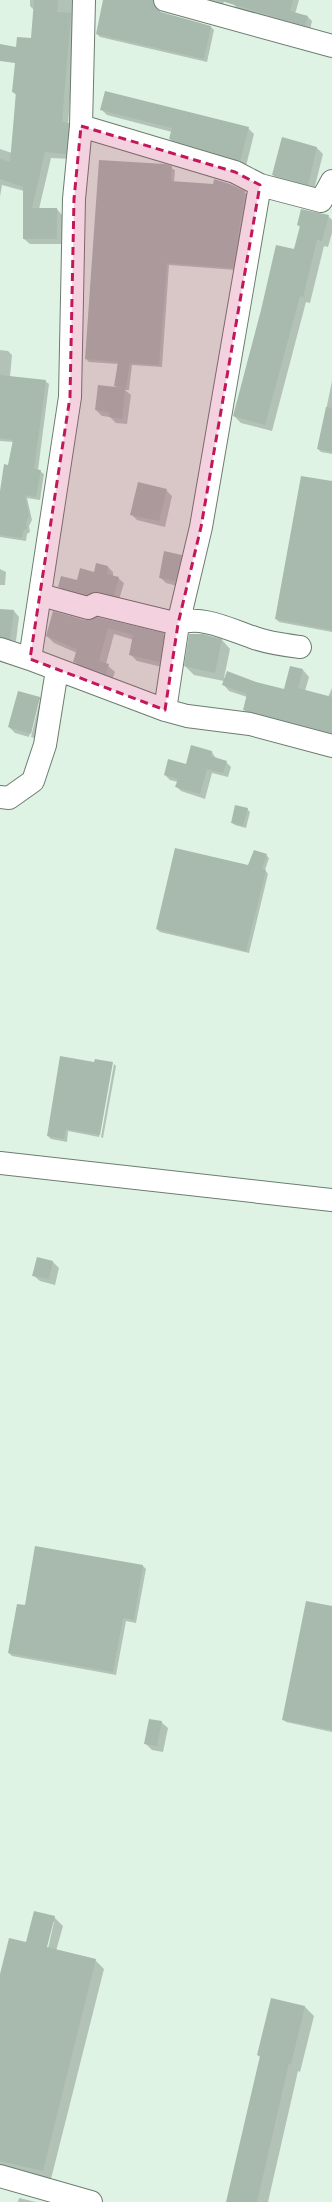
<svg xmlns="http://www.w3.org/2000/svg" width="332" height="2202" font-family="Mulish,sans-serif">
	<style>
		.shadow { fill: #0003; fill-rule: evenodd }
		.building { fill: #a7baad }
		.lines { fill: none; stroke-linecap: round; stroke-linejoin: round }
		.minor-casing { stroke: #6c7d70; stroke-width: 24 }
		.minor { stroke: #fff; stroke-width: 22 }
		.marked { fill: #c2185b; fill-opacity: 0.2; stroke: #c2185b; stroke-width: 3; stroke-dasharray: 8 5; stroke-linejoin: round }
	</style>
	<rect width="100%" height="100%" fill="#dff3e4"/>
	<path class="shadow" d="M30 0H78L68 124 74 130 71 159 51 158 39 209H57L62 215V244H30L24 239V191L2 185 0 197V149L12 153 16 95 13 92 32 39 34 10 30 6Z
		M105 0H137L152 4 161 13 211 27 214 30 207 62 100 37 97 34Z
		M199 0H224L223 6Z
		M236 0H299L295 14 307 16 312 21 310 30 239 10 234 5Z
		M101 109 248 128 254 134 246 166 176 145 170 139 172 132 107 115Z
		M282 138 317 148 323 154 314 190 279 181 273 175Z
		M165 165 175 170 174 182 244 192 248 195 236 270 169 265 162 367 132 365 129 390H125L131 395 127 424 116 423 110 417 102 416 96 410 118 388 115 386 118 364 89 362 86 359Z
		M328 216 332 220V233L328 247 324 246 310 303 306 302 272 431 241 423 234 416 294 250 301 228 298 225Z
		M0 350 8 351 12 355 10 377 45 381 49 384 38 470 44 474 40 500 27 498 32 520 29 526 30 532 27 534 26 541 0 537V510L13 442 0 441Z
		M332 381V454L321 452 318 449Z
		M332 482V632L279 622 276 619Z
		M166 490 172 496 165 527 137 520 131 514Z
		M181 555 187 562 181 587 166 583 160 577Z
		M97 565 108 567 113 572V576L118 578 124 583 119 600H93L64 592 59 586 78 582 95 573Z
		M0 569 6 572 5 585H0Z
		M0 610 14 611 19 617 16 641 8 640V642L0 644Z
		M85 621 163 634 170 641 166 668 137 661 130 654 134 640 114 634 106 664 115 672 112 680 81 669 75 662 77 653 54 643 47 636Z
		M222 640 230 649 224 678 284 690 303 670 309 677 305 691 328 697 332 688V737L250 716 244 710 247 697 229 691 223 684 224 681 194 675 185 666Z
		M40 697 46 704 37 739 31 737 40 700H38L29 737 15 733 9 727Z
		M212 752 216 759 226 762 231 767 228 777 212 773 205 799 181 791 176 786 178 782 170 780 165 775Z
		M247 809 250 812 246 828 235 825 232 822Z
		M266 855 269 858 265 870 268 874 249 953 160 932 157 929Z
		M95 1063 114 1064H112L99 1137 68 1131 67 1142 51 1139 48 1136Z
		M114 1064 116 1066 103 1138 101 1137Z
		M37 1259 53 1262 59 1268 55 1285 40 1281 33 1275Z
		M143 1566 146 1569 136 1623 126 1621 116 1675 12 1656 9 1653 26 1606Z
		M332 1607V1732L286 1722 283 1719Z
		M161 1722 168 1728 163 1752 152 1750 146 1744Z
		M54 1917 63 1926 56 1951 95 1960 104 1969 51 2179 0 2167V1978L27 1944ZM52 1922H54L47 1953 45 1952Z
		M272 1999 305 2007 314 2016 300 2072 298 2071 268 2202H227L261 2058 258 2055Z
		M19 2198 36 2202H18Z"/>
	<path class="building" d="M34 0H58L57 12 71 13 62 122 69 123 66 154 45 152 32 208H57V239H23V187L0 179V159L10 162 16 93 12 92 15 63 0 61V44L16 47 17 37 31 38Z
		M103 0H153L156 8 161 12 211 26 204 59 96 34Z
		M218 0H293L290 11 308 16 305 26Z
		M105 91 249 127 240 161 169 139 172 128 100 110Z
		M282 137 317 147 308 185 272 175Z
		M99 160 165 164 172 166 171 181 213 184 214 179 230 184 245 191 233 268 167 263 159 365 130 363 126 388 114 386 118 362 85 359Z
		M301 209 329 215 322 241 317 240 303 297 300 296 265 425 233 416 261 310 276 245 294 249 300 226 297 225Z
		M0 375 46 380 34 469 41 470 36 497 25 495 29 516 26 522 27 528 23 531 22 538 0 535V491L4 464 8 465 13 440 0 438Z
		M98 385 125 388 122 419 109 417V412L95 410Z
		M326 407 332 408V452L317 449Z
		M301 476 332 481V630L275 619Z
		M138 482 167 489 159 521 130 515Z
		M164 551 182 555 175 581 159 578Z
		M96 563 108 566 107 574 119 577 114 596 98 592 87 595 58 587 61 576 77 580 80 568 94 572Z
		M0 609 14 610 10 639 0 637Z
		M53 611 85 620 97 617 164 633 160 662 129 655 133 635 108 628 99 661 109 664 106 674 73 662 77 649 46 636Z
		M189 634H203L222 639 215 673 184 666Z
		M290 666 303 669 298 688 332 697V733L243 710 247 694 222 685 227 671 256 682 284 689Z
		M18 691 40 697 31 734 8 727Z
		M191 745 212 751 211 756 227 761 223 773 207 769 200 794 175 787 178 779 164 775 168 759 186 764Z
		M235 805 248 808 243 826 231 823Z
		M175 848 248 865 254 850 267 854 262 869 266 870 246 951 156 929Z
		M60 1056 94 1062 95 1059 113 1062 100 1135 66 1129 64 1139 47 1136Z
		M37 1257 53 1261 49 1279 32 1276Z
		M35 1546 143 1565 134 1620 123 1618 113 1672 8 1653 17 1604 25 1605Z
		M306 1601 332 1606V1730L282 1720Z
		M149 1719 162 1721 157 1746 144 1744Z
		M34 1911 55 1916 47 1947 96 1959 43 2171 0 2161V1974L9 1938 26 1942Z
		M271 1998 305 2006 291 2064 289 2063 257 2202H226L260 2056 257 2055Z"/>
	<g class="lines">
		<g class="minor-casing">
			<path id="minor" d="M84 0 81 126 74 199 70 397 30 659 165 710 187 716 250 724 332 746
				M165 0 332 46
				M81 126 235 172 260 185 321 201 332 181
				M41 595 88 608 96 604 178 624C199 614 231 630 252 637 267 643 284 645 300 647
				M0 649 30 659
				M165 710 178 624 201 527 260 185
				M0 797 9 798 33 781 45 745 57 670
				M0 1163 332 1200
				M0 2176 91 2202"/>
		</g>
		<use href="#minor" class="minor"/>
	</g>
	<path class="marked" d="M81 126 235 172 260 185 201 527 178 624 165 710 30 659 70 397 74 199Z"/>
</svg>
